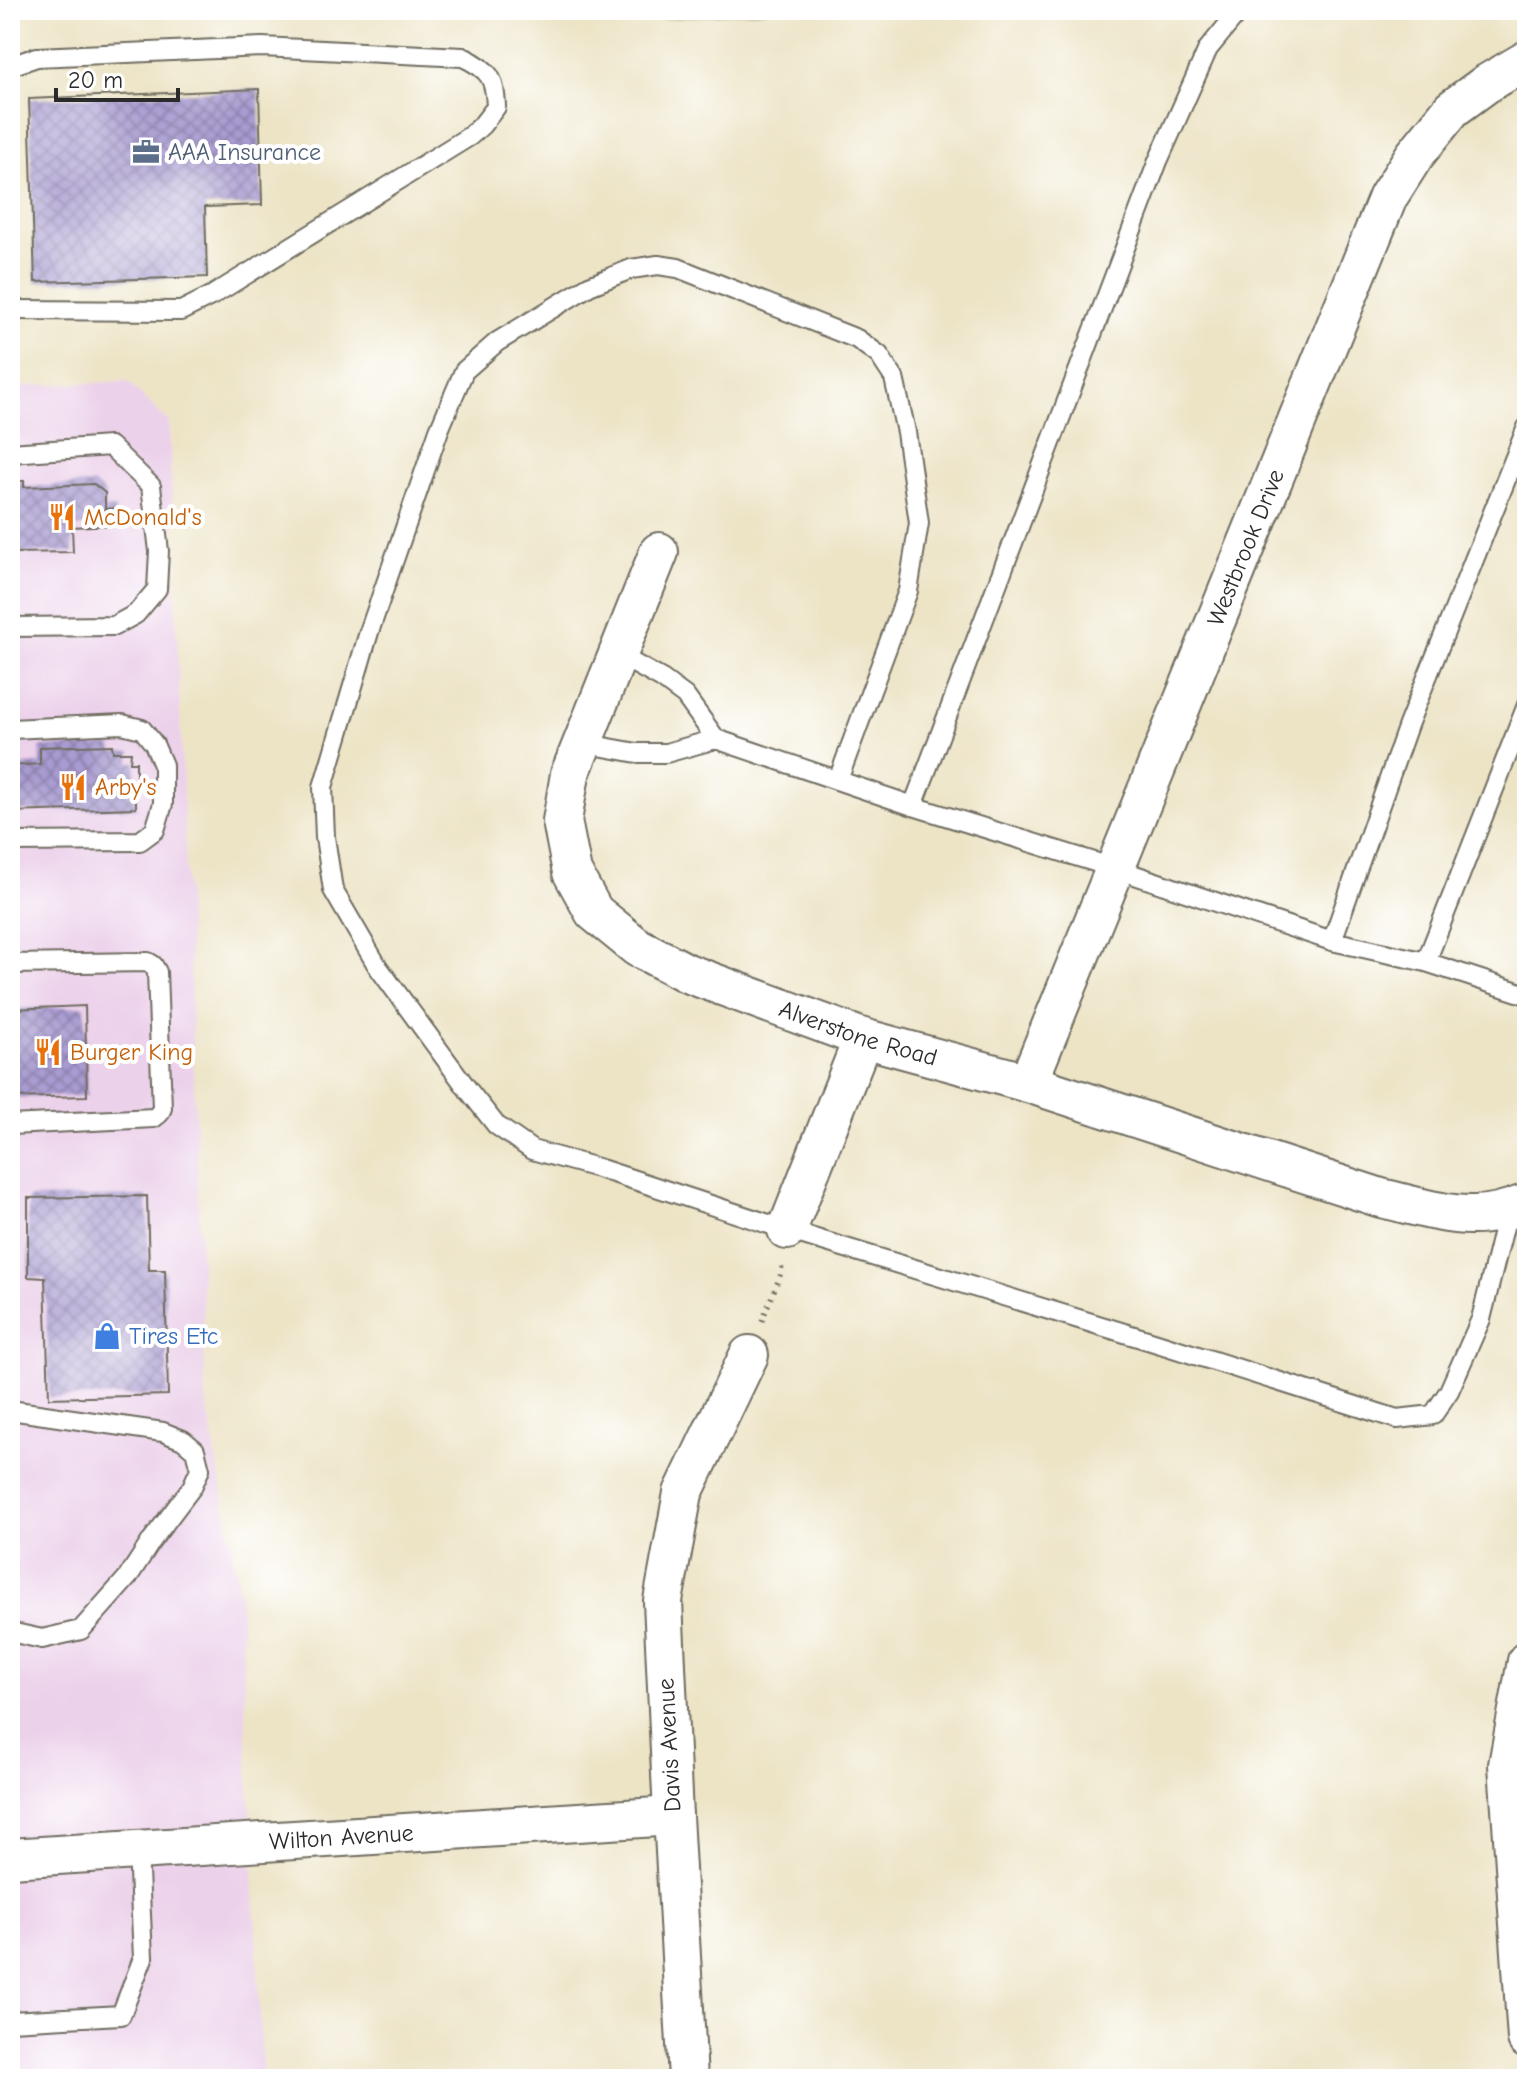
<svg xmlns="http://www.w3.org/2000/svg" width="1537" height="2089" font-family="'Comic Neue',sans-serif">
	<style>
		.built { fill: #ecd1ea }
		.park { fill: url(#park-tufts); stroke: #727849; stroke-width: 2 }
		.building { fill: url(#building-cross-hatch) }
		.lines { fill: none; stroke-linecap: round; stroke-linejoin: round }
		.lane-casing { stroke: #6f6c61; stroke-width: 22 }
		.street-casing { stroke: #6f6c61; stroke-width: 42 }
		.path { stroke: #6f6c61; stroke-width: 5; stroke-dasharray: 2 6; stroke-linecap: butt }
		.lane { stroke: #fff; stroke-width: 18 }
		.street { stroke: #fff; stroke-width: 38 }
		.labels { text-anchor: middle; stroke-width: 8; stroke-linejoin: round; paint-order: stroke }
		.service-label { font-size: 24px; fill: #4e5e75; stroke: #fff; text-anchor: start }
		.food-label { font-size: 24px; fill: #c56008; stroke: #fff; text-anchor: start }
		.street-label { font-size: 24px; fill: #2b2b2b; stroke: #fff }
		.shop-label { font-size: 24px; fill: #366cbe; stroke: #fff; text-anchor: start }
	</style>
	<defs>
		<pattern id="park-tufts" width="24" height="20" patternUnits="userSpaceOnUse" patternTransform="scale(2)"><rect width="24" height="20" fill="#b8c567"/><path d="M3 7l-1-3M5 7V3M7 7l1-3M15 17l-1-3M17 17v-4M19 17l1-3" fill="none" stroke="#9ea95a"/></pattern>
		<pattern id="building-cross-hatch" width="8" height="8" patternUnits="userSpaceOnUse" patternTransform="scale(2)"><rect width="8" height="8" fill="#a99bd1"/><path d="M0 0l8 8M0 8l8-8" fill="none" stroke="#8a7faa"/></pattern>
	</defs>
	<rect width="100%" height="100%" fill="#fff"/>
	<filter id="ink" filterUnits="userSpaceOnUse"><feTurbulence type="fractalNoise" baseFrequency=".0125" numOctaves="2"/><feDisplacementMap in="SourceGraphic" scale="16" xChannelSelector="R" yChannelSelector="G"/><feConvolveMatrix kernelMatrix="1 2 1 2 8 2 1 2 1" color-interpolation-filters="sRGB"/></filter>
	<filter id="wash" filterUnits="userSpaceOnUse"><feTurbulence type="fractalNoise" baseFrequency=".006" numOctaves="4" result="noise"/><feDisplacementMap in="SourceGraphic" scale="32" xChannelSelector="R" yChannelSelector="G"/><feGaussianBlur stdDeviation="1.8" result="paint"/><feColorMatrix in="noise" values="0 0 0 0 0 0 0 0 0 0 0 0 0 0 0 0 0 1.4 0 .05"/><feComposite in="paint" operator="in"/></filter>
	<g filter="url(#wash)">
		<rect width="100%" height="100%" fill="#ede4c6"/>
		<path class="built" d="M127 381 169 422 206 1397 240 1598 263 2079H10V387Z"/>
		<path class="park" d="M431 10H766L613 22Z"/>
		<g id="blocks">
			<path class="building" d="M259 89 262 205 205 207 207 277 35 282 29 99Z
				M10 481H24V487L94 484 105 493V509L115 508 113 525 72 527 73 552 10 553Z
				M112 745 113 752H131L130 762H136V808L10 812V766L40 764V747Z
				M85 1006 87 1096 10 1098V1009Z
				M147 1196 149 1270H165L168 1395 49 1398 45 1278 28 1277V1198Z"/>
		</g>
	</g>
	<g filter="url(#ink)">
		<use href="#blocks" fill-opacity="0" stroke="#6f6c61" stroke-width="2"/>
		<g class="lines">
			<g class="lane-casing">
				<path id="lane" d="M10 66 37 57 262 47 463 57C490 70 495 78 496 107L482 125 470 136 213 295 181 311 10 310
					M10 453 110 446 151 486 159 551 157 589 136 614 114 626 10 627
					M10 729 122 724 142 729 154 744 163 765V804L155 830 140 841 10 842
					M716 739 913 806 1114 868 1332 941 1426 962 1527 995
					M582 743 637 753H666L716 739 685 696 662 679 617 654
					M838 780 908 591 919 523 906 432 894 378 879 355 857 339 678 268 658 265 631 269 589 286 497 342 464 371 439 430 369 632 323 787 325 837 333 890 378 967 469 1091 496 1125 532 1150 601 1169 787 1230 1154 1342 1397 1419 1433 1415 1449 1391 1481 1319 1508 1211
					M913 806 1158 161 1208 49 1240 10
					M1332 941 1408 725 1527 427
					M1426 962 1527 705
					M10 964 148 962 153 965 157 972 162 1108 159 1114 154 1118 10 1125
					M10 1410 163 1432 183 1440 195 1450 200 1469 192 1487 152 1540 128 1577 81 1630 42 1639 10 1632
					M10 2021 121 2015 143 1958 138 1850"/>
			</g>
			<g class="street-casing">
				<g id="street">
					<path id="s1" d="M659 552 570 774 562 821 572 872 594 912 637 947 687 973 863 1038 1028 1083 1381 1198C1409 1204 1442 1215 1470 1215 1490 1216 1509 1210 1527 1203"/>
					<path id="s2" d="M1028 1083 1388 197 1414 156 1452 109 1486 84 1527 60"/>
					<path d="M787 1230 863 1038"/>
					<path d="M1527 1661 1508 1765 1527 2039"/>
					<path id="s3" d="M10 1858 673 1816"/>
					<path d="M688 2079 673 1816 663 1601 683 1493 749 1355"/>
				</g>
			</g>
			<path class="path" d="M762 1321 780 1276 782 1267"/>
			<use href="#lane" class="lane"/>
			<use href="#street" class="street"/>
		</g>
	</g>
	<defs>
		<g id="office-bare" transform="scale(2.16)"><path d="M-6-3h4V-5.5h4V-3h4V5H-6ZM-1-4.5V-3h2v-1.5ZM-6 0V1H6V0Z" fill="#5c6f8a" stroke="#fff" stroke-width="2.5" paint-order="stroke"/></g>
		<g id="restaurant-bare" transform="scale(2.16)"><path d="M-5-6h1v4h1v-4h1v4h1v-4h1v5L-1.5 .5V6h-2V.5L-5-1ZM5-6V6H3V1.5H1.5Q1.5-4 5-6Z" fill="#e8710a" stroke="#fff" stroke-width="2.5" paint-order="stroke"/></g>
		<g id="shop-bare" transform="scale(2.16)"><path d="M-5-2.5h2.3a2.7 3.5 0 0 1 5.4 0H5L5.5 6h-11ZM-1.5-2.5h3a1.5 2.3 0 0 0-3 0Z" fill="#3f7fe0" stroke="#fff" stroke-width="2.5" paint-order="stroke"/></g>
	</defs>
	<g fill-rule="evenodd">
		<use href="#office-bare" x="146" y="152"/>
		<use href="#restaurant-bare" x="62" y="517"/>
		<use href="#restaurant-bare" x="73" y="787"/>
		<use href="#restaurant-bare" x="48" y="1052"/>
		<use href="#shop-bare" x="107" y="1336"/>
	</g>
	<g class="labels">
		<g class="service-label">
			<text x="168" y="160">AAA Insurance</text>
		</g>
		<g class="food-label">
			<text x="84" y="525">McDonald's</text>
			<text x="95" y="795">Arby's</text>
			<text x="70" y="1060">Burger King</text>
		</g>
		<g class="street-label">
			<text dy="8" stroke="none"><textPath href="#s2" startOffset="578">Westbrook Drive</textPath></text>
			<text dy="8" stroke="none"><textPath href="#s1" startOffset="678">Alverstone Road</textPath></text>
			<text transform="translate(669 1745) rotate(-93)" y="8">Davis Avenue</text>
			<text dy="8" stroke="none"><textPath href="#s3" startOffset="332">Wilton Avenue</textPath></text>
		</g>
		<g class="shop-label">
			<text x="129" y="1344">Tires Etc</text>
		</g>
	</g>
	<rect width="1537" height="2089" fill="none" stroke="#fff" stroke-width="40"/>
	<path d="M56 88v12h122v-12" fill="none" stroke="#2b2b2b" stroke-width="4"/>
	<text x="68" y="88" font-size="24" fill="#2b2b2b" stroke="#ffffff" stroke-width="6" paint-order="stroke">20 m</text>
</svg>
